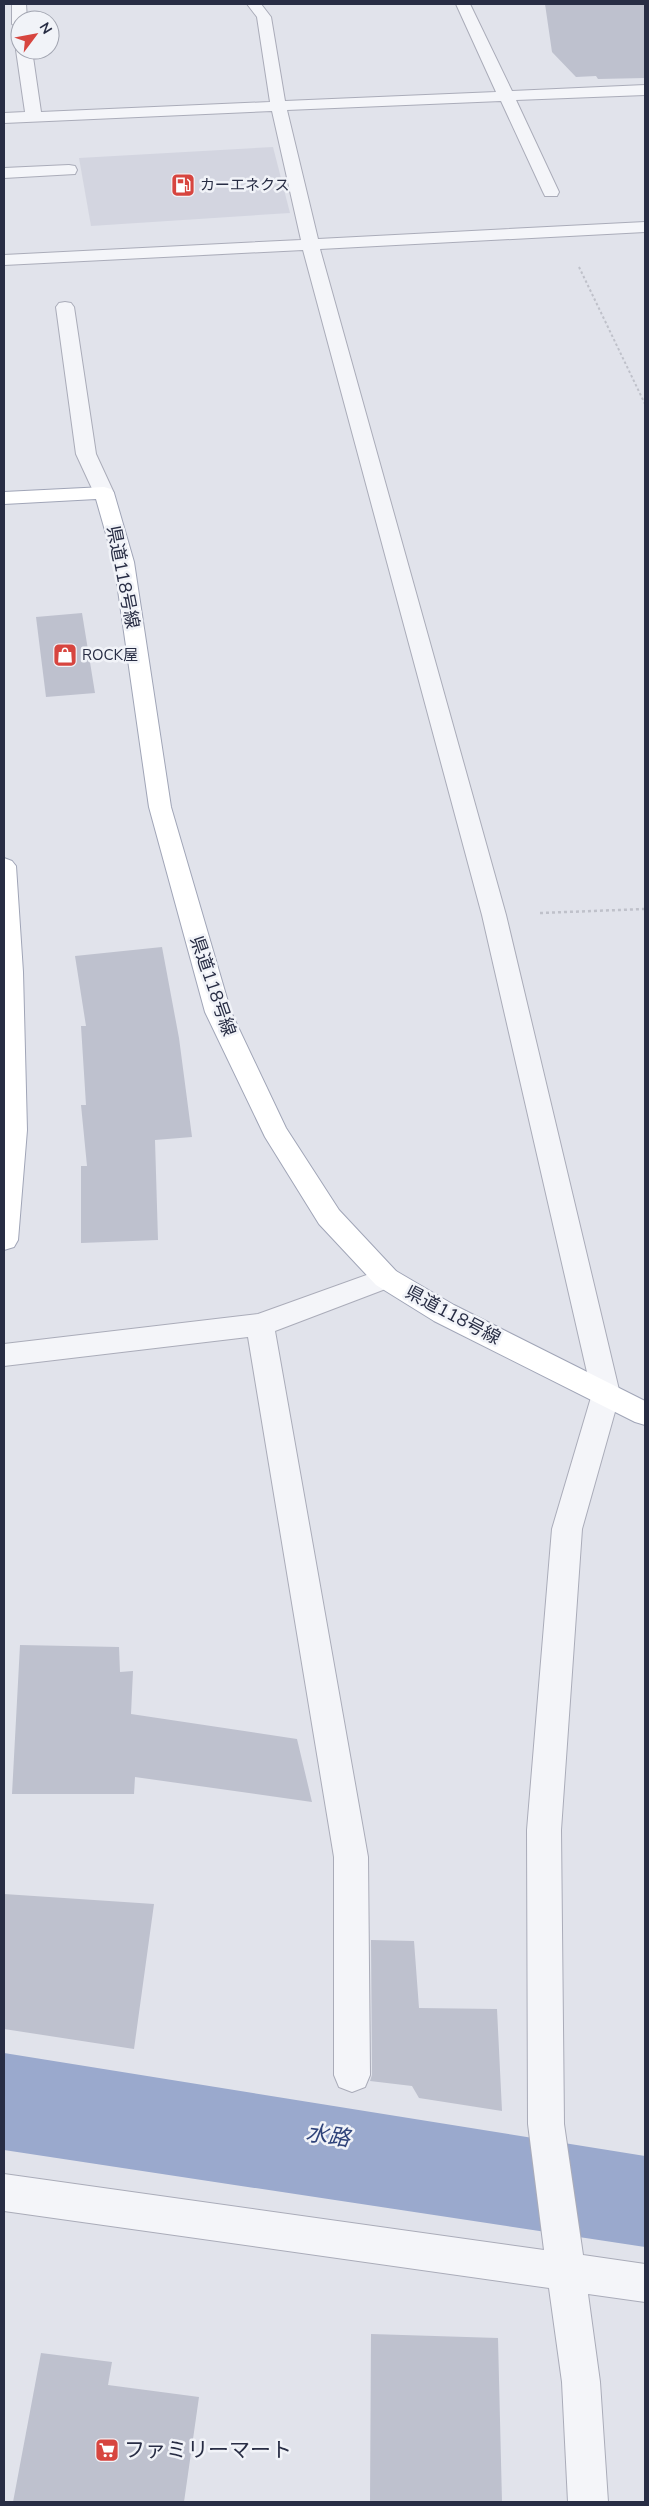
<svg xmlns="http://www.w3.org/2000/svg" width="649" height="2506" font-family="'Nunito Sans','Noto Sans JP',sans-serif">
	<style>
		.built { fill: #d3d5e0 }
		.water { fill: #9aa9cd }
		.building { fill: #bec1ce }
		.lines { fill: none; stroke-linecap: round; stroke-linejoin: round }
		.minor-casing { stroke: #aaacb9; stroke-width: 2 }
		.major-casing { stroke: #a0a5b7; stroke-width: 2 }
		.path-far1 { stroke: #bfc1ca; stroke-width: 2; stroke-dasharray: 2.5 2.5; stroke-linecap: butt }
		.path { stroke: #bfc1ca; stroke-width: 2.5; stroke-dasharray: 3 3; stroke-linecap: butt }
		.minor { fill: #f4f5f9; fill-rule: evenodd }
		.major { fill: #fff; fill-rule: evenodd }
		.labels { text-anchor: middle; stroke-width: 5; stroke-linejoin: round; paint-order: stroke }
		.far-poi-label { font-size: 15px; fill: #282d44; stroke: #f1f3f8; text-anchor: start }
		.street-label { font-size: 18px; fill: #282d44; stroke: #f1f3f8 }
		.near-poi-label { font-size: 21px; fill: #282d44; stroke: #f1f3f8; text-anchor: start }
		.near-water-label { font-size: 22px; font-style: italic; fill: #2f437a; stroke: #f1f3f8 }
	</style>
	<rect width="100%" height="100%" fill="#e1e3eb"/>
	<path class="built" d="M273 147 290 213 91 226 79 158Z"/>
	<path class="water" d="M4 2053 645 2156V2247L4 2150Z"/>
	<path class="building" d="M545 4H645V78L598 79 596 76 576 77 552 52Z
		M82 613 95 693 46 697 36 617Z
		M162 947 179 1038 192 1137 155 1140 158 1240 81 1243V1166H87L81 1105H86L81 1026H86L75 956Z
		M20 1645 119 1647 120 1672 133 1671 131 1714 297 1739 312 1802 135 1777 134 1794H12Z
		M4 1894 154 1904 134 2049 4 2029Z
		M371 1940 414 1941 419 2008 497 2009 502 2111 419 2098 412 2086 370 2081 372 2075Z
		M371 2334 498 2338 502 2502H370Z
		M41 2353 112 2362 108 2385 199 2397 184 2502H13Z"/>
	<g class="lines">
		<g class="minor-casing">
			<path id="minor" d="M12 4H26L27 20H20V29L12 24Z
				M247 4H261L271 17 285 101 496 92 456 4H470L512 91 645 85V95L516 100 559 192 557 196H545L543 192 501 101 287 110 318 239 645 222V232L320 249 506 915 620 1394 582 1529 561 1830 564 2124 583 2255 645 2264V2302L588 2294 600 2382 608 2502H568L562 2382 549 2288 4 2211V2174L544 2250 528 2124 527 1830 552 1529 592 1394 482 915 303 250 4 265V255L301 240 272 111 4 123V113L25 112 16 50 20 46V50H32L41 112 270 102 257 17Z
				M69 165 75 166 77 170 75 174 4 178V168Z
				M65 302 71 303 74 307 96 454 114 493 111 497H97L94 493 76 454 56 307 59 303Z
				M386 1268 396 1271 400 1278 396 1285 275 1331 368 1857 370 2075 365 2087 352 2092 339 2087 334 2075V1857L248 1337 4 1366V1344L258 1314Z"/>
		</g>
		<g class="major-casing">
			<path id="major" d="M104 487 111 489 114 493 134 562 171 807 231 1012 286 1128 339 1210 396 1271 454 1305 645 1401V1425L635 1422 434 1321 376 1285 319 1224 265 1137 205 1012 149 807 114 562 96 499 4 504V492Z
				M4 858 12 861 16 866 23 972 27 1130 18 1240 14 1247 4 1250Z"/>
		</g>
		<path class="path-far1" d="M579 267 645 404"/>
		<path class="path" d="M540 913 645 909"/>
		<use href="#minor" class="minor"/>
		<use href="#major" class="major"/>
	</g>
	<defs>
		<g id="fuel-square" transform="scale(1.25)"><rect x="-9" y="-9" width="18" height="18" rx="4" fill="#d7453f" stroke="#f1f3f8"/><path d="M-5.5-6h7V0h2V4h1.3V-2.5L3-4.5l.8-.8L6-3V5H2.5V1h-1V6h-7ZM-4.2-4.7v3.2H.2V-4.7Z" fill="#fff"/></g>
		<g id="shop-square" transform="scale(1.25)"><rect x="-9" y="-9" width="18" height="18" rx="4" fill="#d7453f" stroke="#f1f3f8"/><path d="M-5-2.5h2.3a2.7 3.5 0 0 1 5.4 0H5L5.5 6h-11ZM-1.5-2.5h3a1.5 2.3 0 0 0-3 0Z" fill="#fff"/></g>
		<g id="supermarket-square" transform="scale(1.25)"><rect x="-9" y="-9" width="18" height="18" rx="4" fill="#d7453f" stroke="#f1f3f8"/><path d="M-6-5.5h2.5l.6 2H6L4.5 2H-2.5L-4.4-4H-6ZM-1.5 3.2a1.3 1.3 0 1 0 .1 0ZM3 3.2a1.3 1.3 0 1 0 .1 0Z" fill="#fff"/></g>
	</defs>
	<g fill-rule="evenodd">
		<use href="#fuel-square" x="183" y="185"/>
		<use href="#shop-square" x="65" y="655"/>
		<use href="#supermarket-square" x="107" y="2450"/>
	</g>
	<g class="labels">
		<g class="far-poi-label">
			<text x="200" y="190">カーエネクス</text>
			<text x="82" y="660">ROCK屋</text>
		</g>
		<g class="street-label">
			<text transform="translate(123 577) rotate(79)" y="6">県道118号線</text>
			<text transform="translate(213 986) rotate(71)" y="6">県道118号線</text>
			<text transform="translate(453 1315) rotate(28)" y="6">県道118号線</text>
		</g>
		<g class="near-poi-label">
			<text x="124" y="2457">ファミリーマート</text>
		</g>
		<g class="near-water-label">
			<text transform="translate(328 2135) rotate(8)" y="8">水路</text>
		</g>
	</g>
	<rect width="649" height="2506" fill="none" stroke="#282d44" stroke-width="10"/>
	<g transform="translate(35 35) rotate(58)"><circle r="24" fill="#f1f3f8" stroke="#a1a4b0"/>
	<path d="M0-4L9 19L0 12L-9 19Z" fill="#d7453f"/>
	<text y="-8" font-size="14" font-weight="bold" text-anchor="middle" fill="#282d44">N</text>
	</g>
</svg>
